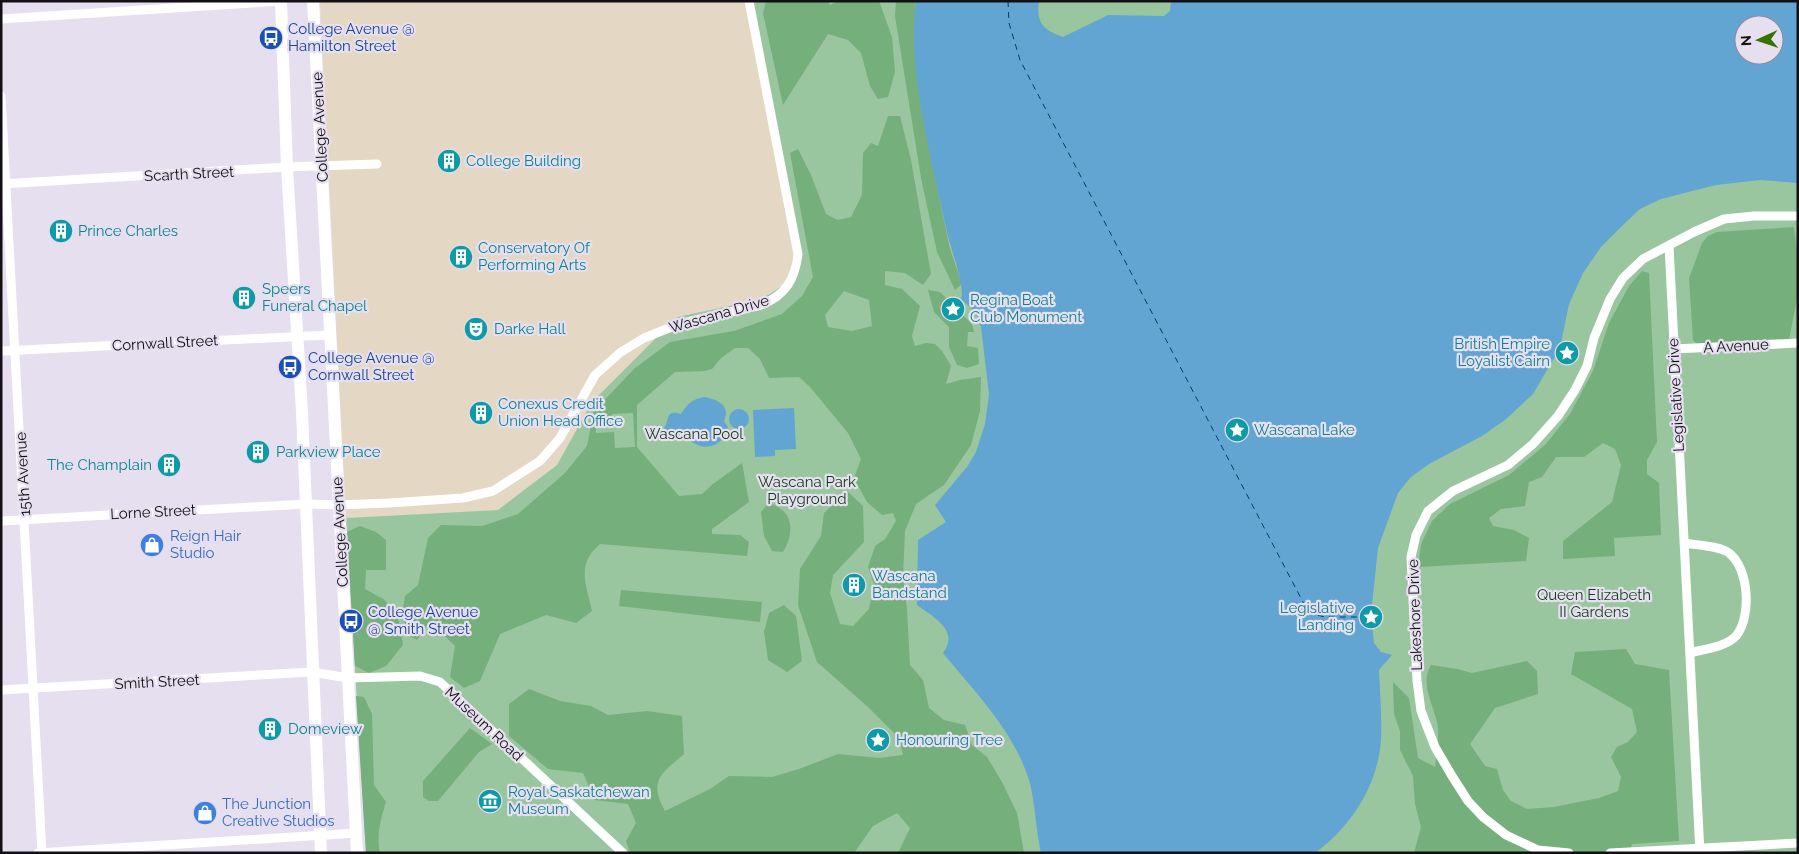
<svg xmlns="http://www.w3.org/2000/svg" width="1799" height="854" font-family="Raleway,sans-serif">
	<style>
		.education { fill: #e4d7c3 }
		.green { fill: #99c69e; fill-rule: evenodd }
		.forest { fill: #75af7c; fill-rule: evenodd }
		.water { fill: #62a5d2; fill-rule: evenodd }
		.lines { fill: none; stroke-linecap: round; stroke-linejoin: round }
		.ferry { stroke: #043c5b; stroke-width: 1; stroke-dasharray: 6 5; stroke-linecap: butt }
		.minor { stroke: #fff; stroke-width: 9 }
		.secondary { stroke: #fff; stroke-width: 12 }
		.labels { text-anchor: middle; stroke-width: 4.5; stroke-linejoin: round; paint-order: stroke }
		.transit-label { font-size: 15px; fill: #164399; stroke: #e6dfef; text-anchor: start }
		.street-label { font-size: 15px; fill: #120f15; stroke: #e6dfef }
		.culture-label { font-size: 15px; fill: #0d838f; stroke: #e6dfef; text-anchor: start }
		.park-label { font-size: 15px; fill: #103b19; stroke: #e6dfef }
		.shop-label { font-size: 15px; fill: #366cbe; stroke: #e6dfef; text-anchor: start }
	</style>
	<rect width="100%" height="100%" fill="#e6dfef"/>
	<path class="education" d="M320 1H745L794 252 790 271 783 285 770 294 753 301 677 317 593 402 557 465 498 510 346 518Z"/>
	<path class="green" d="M745 1H1798V853H366L346 518 498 510 557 465 592 402 677 317 753 301 770 294 783 285 790 271 794 252ZM1744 25H1774V55H1744Z"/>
	<path class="forest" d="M766 1H828L830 5 838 1H879L892 37 895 72 888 97 878 99 870 86 861 53 848 40 828 34 783 105 763 13Z
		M896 1H916L914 39 918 84 930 153 950 249 962 284 955 290 937 252 921 178 895 16Z
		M888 116H900L911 160 931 274 923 285 905 273 885 271V285L902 289 920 306 912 336 915 346 926 343 935 344 942 351 951 366 946 384 960 380 981 377 980 411 971 445 944 485 916 504 905 531 903 577 907 609 910 665 923 680 929 708 944 720 965 725 972 745 987 757 1002 782 1017 813 1024 853H898L910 828 897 813 873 826 854 853H630L626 841 636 823 628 804 595 800 583 773 548 769 509 736V704L529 689 560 701 591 706 608 715 647 711 682 716 684 754C661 774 648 780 665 811L710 789 729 776 772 777 799 769 838 754 879 758 903 755 899 738 868 707 817 662 798 605 800 569 821 536 824 513 847 491 863 506 864 542 833 575 830 593 840 624 853 626 869 609 874 584 868 567 875 546 885 539 896 521 893 513 882 515 867 502 854 478 861 459 848 433 810 387 799 377 769 378 760 359 748 348H735L721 358 712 369 704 371 675 372 637 405V447L679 496 702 494 713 484 742 463 749 502 712 529V534L740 535 749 542 747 556 600 544C576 564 586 584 592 611L576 623 546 615 500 634 480 681 464 688 450 677 455 646 430 622 417 640 406 634 403 610 405 596 418 585 428 538 441 525 482 526 518 514 565 473 587 446 594 411 634 369 670 342 734 331 782 314 802 296 813 277 790 153 798 149 811 175 826 214 838 220 851 217 862 195 863 153 871 143 878 146ZM844 291 869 300 872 326 852 331 828 327 825 315ZM633 413 635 447 615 448 614 432 596 433V425L612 424V414Z
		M1794 227 1798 259V294L1789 340 1697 344 1693 340 1689 278 1702 243 1708 236 1717 232Z
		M1642 271 1649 273 1657 442 1647 460V474L1659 483 1661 535 1614 538 1615 556 1563 559V541L1612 502 1621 465 1615 449 1603 443 1584 457H1556L1542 477 1529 482 1525 506 1501 509 1489 518 1493 526 1514 530 1529 538 1526 561 1418 567 1421 544 1432 521 1450 504 1509 475 1545 445 1570 414 1593 371 1609 323 1629 286Z
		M928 290 940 292 972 324 974 332H968L967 346 978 348 979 364 967 368 957 365 949 347V327L934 312Z
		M768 503C794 510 795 532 783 552L772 551 764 536 761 512Z
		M360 526 376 532 386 540V570H366L365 589 385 600 399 621 403 645 386 666 369 673 355 666 347 532Z
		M621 590 762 602 760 622 619 606Z
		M784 605 796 616 802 661 787 672 768 660 764 632 769 613Z
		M1626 649 1635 664 1669 670 1679 841 1632 844 1629 853H1414L1421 827 1415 804 1413 776 1400 750V731L1394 714 1393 682 1409 698 1418 758 1435 767C1436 755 1439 739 1438 727 1435 707 1419 685 1431 665L1457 669 1472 673 1527 661 1537 671 1538 694 1495 708 1470 744 1485 766 1497 769 1503 790 1511 801 1527 809 1554 807 1599 798 1618 791 1621 777 1611 757 1617 747 1628 742 1637 732 1632 709 1571 674 1575 652Z
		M356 696 364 697 372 714 374 785 386 802C381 818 376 836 380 853H366Z
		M470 728 492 744 479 752 438 801H429L423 797V781Z"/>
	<path class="water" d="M916 1H1039C1036 23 1043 30 1063 37L1108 15 1164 16 1170 11 1171 1H1798V183L1760 180 1716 185 1661 199 1640 209 1624 224 1601 247 1583 273 1569 304 1560 348 1533 394 1505 420 1482 436 1429 464 1411 477 1398 493 1378 548 1372 605H1370L1374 643 1381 652 1392 655 1379 670C1380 693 1382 717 1381 740 1378 785 1351 827 1315 853H1041C1035 828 1036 802 1028 777 1012 729 974 691 943 653 960 630 933 617 917 605L918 540 946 522 935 505 967 467 976 452 985 424 989 394 981 327 975 312 961 299C966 288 950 247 947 232 934 171 916 103 914 40 914 27 915 14 916 1ZM1744 25H1774V55H1744Z
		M704 397C711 398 726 402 726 413 726 416 725 418 724 421L728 427C722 453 694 452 682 431L673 436 666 435 664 428C670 420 665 409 681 414 687 404 693 399 704 397Z
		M794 408 796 449 775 450V456L755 457 753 410Z
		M729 419a10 10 0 1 1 20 0a10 10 0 1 1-20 0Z"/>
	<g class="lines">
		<path class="ferry" d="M1008 1 1009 23 1020 60 1305 606 1313 614 1325 617H1371"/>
		<path class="minor" d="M1 19 282 1
			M1 96 42 853
			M1 184 287 167 377 164
			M1669 246 1700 853
			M1674 349 1798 343
			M1 351 329 335
			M1 521 306 504 338 505 389 503 463 498 493 491 540 461 560 438 595 375 621 352 644 338 679 324 761 305C786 295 795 279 798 254L749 1
			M1684 543C1696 545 1720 546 1729 553 1749 568 1752 617 1736 636 1726 647 1704 649 1690 653
			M1 690 312 672 348 678 420 676 440 682 623 853
			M38 853 357 833
			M1569 853 1538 850 1506 835 1483 817 1468 801 1452 776 1435 747 1421 711 1417 681 1411 557 1416 535 1428 511 1453 491 1508 465 1533 444 1558 416 1575 390 1587 366 1594 338 1610 299 1623 278 1643 259 1694 232 1724 219 1754 216H1798
			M1610 853 1798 843"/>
		<path class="secondary" d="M281 1 287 167 302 412 321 853
			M313 1 357 853"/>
	</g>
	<defs>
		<g id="bus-disc" transform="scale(1.25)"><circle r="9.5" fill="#1a4fb4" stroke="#e6dfef"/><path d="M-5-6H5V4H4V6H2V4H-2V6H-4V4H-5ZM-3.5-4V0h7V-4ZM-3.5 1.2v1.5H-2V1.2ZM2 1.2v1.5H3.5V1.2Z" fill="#fff"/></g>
		<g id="building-disc" transform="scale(1.25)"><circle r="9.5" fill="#0f9aa8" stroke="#e6dfef"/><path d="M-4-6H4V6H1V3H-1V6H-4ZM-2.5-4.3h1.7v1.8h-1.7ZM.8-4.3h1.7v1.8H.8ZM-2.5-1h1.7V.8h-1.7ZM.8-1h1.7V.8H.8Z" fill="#fff"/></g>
		<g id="sight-disc" transform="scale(1.25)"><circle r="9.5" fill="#0f9aa8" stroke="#e6dfef"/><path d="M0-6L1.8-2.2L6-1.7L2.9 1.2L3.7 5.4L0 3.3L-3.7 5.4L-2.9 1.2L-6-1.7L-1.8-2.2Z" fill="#fff"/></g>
		<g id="theatre-disc" transform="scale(1.25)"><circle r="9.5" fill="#0f9aa8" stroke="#e6dfef"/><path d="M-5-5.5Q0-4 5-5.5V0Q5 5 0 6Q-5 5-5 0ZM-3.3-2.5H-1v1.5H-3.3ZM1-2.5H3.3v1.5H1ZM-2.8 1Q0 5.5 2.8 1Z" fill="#fff"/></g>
		<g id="shop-disc" transform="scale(1.25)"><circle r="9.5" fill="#3f7fe0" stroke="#e6dfef"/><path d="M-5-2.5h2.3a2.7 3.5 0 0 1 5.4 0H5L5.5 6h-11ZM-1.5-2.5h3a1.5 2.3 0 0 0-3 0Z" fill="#fff"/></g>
		<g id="museum-disc" transform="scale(1.25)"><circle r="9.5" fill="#0f9aa8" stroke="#e6dfef"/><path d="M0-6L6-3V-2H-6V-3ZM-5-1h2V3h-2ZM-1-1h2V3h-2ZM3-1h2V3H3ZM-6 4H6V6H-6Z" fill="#fff"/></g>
	</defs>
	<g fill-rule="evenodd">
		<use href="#bus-disc" x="271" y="38"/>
		<use href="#building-disc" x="449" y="161"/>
		<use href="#building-disc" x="61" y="231"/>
		<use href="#building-disc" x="461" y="257"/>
		<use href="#building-disc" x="244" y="298"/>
		<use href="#sight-disc" x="953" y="309"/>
		<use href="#theatre-disc" x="476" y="329"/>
		<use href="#sight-disc" x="1567" y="353"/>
		<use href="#bus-disc" x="290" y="367"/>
		<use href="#building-disc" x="481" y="413"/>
		<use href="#sight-disc" x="1237" y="430"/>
		<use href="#building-disc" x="258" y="452"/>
		<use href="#building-disc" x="169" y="465"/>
		<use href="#shop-disc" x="152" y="545"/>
		<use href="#building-disc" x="854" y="585"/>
		<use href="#sight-disc" x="1371" y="617"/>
		<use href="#bus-disc" x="351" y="621"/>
		<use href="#building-disc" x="270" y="729"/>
		<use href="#sight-disc" x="878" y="740"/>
		<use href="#museum-disc" x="490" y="801"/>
		<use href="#shop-disc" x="205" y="813"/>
	</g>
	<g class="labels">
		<g class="transit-label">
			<text x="288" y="34">College Avenue @<tspan x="288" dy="17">Hamilton Street</tspan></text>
			<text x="308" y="363">College Avenue @<tspan x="308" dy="17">Cornwall Street</tspan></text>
			<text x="368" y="617">College Avenue<tspan x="368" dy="17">@ Smith Street</tspan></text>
		</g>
		<g class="street-label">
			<text transform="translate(320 127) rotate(-93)" y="5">College Avenue</text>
			<text transform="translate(189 174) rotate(-3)" y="5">Scarth Street</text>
			<text transform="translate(719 314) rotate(-16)" y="5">Wascana Drive</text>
			<text transform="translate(165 343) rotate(-3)" y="5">Cornwall Street</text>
			<text transform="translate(1736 346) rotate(-3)" y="5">A Avenue</text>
			<text transform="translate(1676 395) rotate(-93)" y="5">Legislative Drive</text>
			<text transform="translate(23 474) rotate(-93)" y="5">15th Avenue</text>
			<text transform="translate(153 512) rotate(-3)" y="5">Lorne Street</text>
			<text transform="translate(340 532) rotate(-93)" y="5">College Avenue</text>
			<text transform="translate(1415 615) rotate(-92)" y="5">Lakeshore Drive</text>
			<text transform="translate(157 682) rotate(-3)" y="5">Smith Street</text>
			<text transform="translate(484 724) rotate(43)" y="5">Museum Road</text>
		</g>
		<g class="culture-label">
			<text x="466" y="166">College Building</text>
			<text x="78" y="236">Prince Charles</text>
			<text x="478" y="253">Conservatory Of<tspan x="478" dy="17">Performing Arts</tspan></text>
			<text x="262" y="294">Speers<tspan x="262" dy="17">Funeral Chapel</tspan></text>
			<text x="970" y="305">Regina Boat<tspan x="970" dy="17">Club Monument</tspan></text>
			<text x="494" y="334">Darke Hall</text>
			<text x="1550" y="349" text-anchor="end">British Empire<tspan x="1550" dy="17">Loyalist Cairn</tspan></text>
			<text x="498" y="409">Conexus Credit<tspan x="498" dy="17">Union Head Office</tspan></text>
			<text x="1254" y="435">Wascana Lake</text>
			<text x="276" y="457">Parkview Place</text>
			<text x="152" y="470" text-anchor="end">The Champlain</text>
			<text x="872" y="581">Wascana<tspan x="872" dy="17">Bandstand</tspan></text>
			<text x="1354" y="613" text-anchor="end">Legislative<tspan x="1354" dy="17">Landing</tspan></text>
			<text x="288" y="734">Domeview</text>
			<text x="896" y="745">Honouring Tree</text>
			<text x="508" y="797">Royal Saskatchewan<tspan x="508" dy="17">Museum</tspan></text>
		</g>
		<g class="park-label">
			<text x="694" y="439">Wascana Pool</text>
			<text x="807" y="487">Wascana Park<tspan x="807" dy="17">Playground</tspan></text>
			<text x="1594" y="600">Queen Elizabeth<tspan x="1594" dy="17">II Gardens</tspan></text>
		</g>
		<g class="shop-label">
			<text x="170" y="541">Reign Hair<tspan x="170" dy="17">Studio</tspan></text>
			<text x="222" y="809">The Junction<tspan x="222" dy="17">Creative Studios</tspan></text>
		</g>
	</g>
	<rect width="1799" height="854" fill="none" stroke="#120f15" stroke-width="5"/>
	<g transform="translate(1759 40) rotate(267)"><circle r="24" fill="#e6dfef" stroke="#918c98"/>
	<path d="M0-4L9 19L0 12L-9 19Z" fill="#397100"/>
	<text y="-8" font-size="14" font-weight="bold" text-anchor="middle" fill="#120f15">N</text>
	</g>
</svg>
